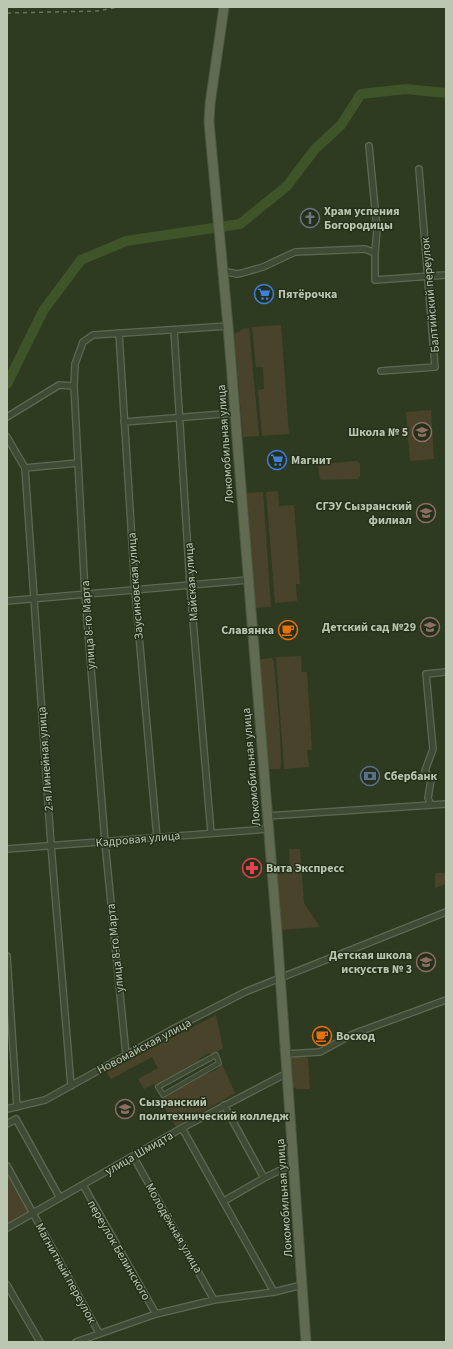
<svg xmlns="http://www.w3.org/2000/svg" width="453" height="1349" font-family="'Source Sans 3',sans-serif">
	<style>
		.green { fill: #49432c }
		.lines { fill: none; stroke-linecap: round; stroke-linejoin: round }
		.river { stroke: #3f5428; stroke-width: 10 }
		.pedestrian-casing { stroke: #5e6953; stroke-width: 6 }
		.minor-casing { stroke: #5e6953; stroke-width: 8 }
		.primary-casing { stroke: #4c5741; stroke-width: 11 }
		.pedestrian { stroke: #404b35; stroke-width: 4 }
		.minor { stroke: #404b35; stroke-width: 5.5 }
		.primary { stroke: #606b52; stroke-width: 9 }
		.rail { stroke: #677458; stroke-width: 1.5; stroke-dasharray: 4 4; stroke-linecap: butt }
		.labels { text-anchor: middle; stroke-width: 3; stroke-linejoin: round; paint-order: stroke }
		.poi-label { font-size: 12px; font-weight: bold; fill: #bbc7b0; stroke: #25301a; text-anchor: start }
		.street-label { font-size: 12px; fill: #bbc7b0; stroke: #25301a }
	</style>
	<rect width="100%" height="100%" fill="#2f3b21"/>
	<path class="green" d="M281 325 289 434 262 436 258 390 264 389 263 367H256L252 327Z
		M249 328 259 436 243 437 234 334 243 329Z
		M431 410 434 459 410 461 406 412Z
		M357 461 360 464V476L358 479 322 480 320 479 318 466 320 464Z
		M278 491 279 506 294 505 300 584H296L297 601 275 603 266 492Z
		M263 492 271 607 255 608 247 493Z
		M301 656 302 672H307L312 750H307L309 767 284 769 276 657Z
		M272 658 274 662C275 678 284 761 280 769H270L268 768 259 662 262 659Z
		M289 849H300L304 903 320 927 279 930 275 874 285 866H290Z
		M435 873H446V884L435 888Z
		M216 1015 223 1048 212 1055 209 1053 200 1058 199 1062 155 1087 154 1084 144 1089 138 1079 158 1068 152 1057 111 1079 106 1072Z
		M293 1057H305L308 1058 310 1089H297L291 1085 289 1059Z
		M222 1064 235 1093 176 1127 160 1099 206 1072 209 1073 218 1069 219 1066Z
		M7 1174 30 1213 7 1226Z"/>
	<g class="lines">
		<path class="river" d="M7 384 43 311 81 260 126 241 240 224 287 186 315 149 341 125 361 94 406 89 446 93"/>
		<g class="pedestrian-casing">
			<path id="pedestrian" d="M216 1055 219 1063 163 1095 158 1087Z"/>
		</g>
		<g class="minor-casing">
			<path id="minor" d="M369 146 377 229 375 253
				M222 271 237 274 242 273 263 267 295 252 365 249 375 253V280L446 275
				M174 330 190 585 211 833
				M119 333 135 590 157 838
				M381 371 435 367 419 169
				M7 417 59 385 74 386
				M124 422 235 413
				M7 437 25 468 51 845 71 1086
				M25 468 78 463
				M7 601 248 580
				M431 805 428 798 431 780 425 771 433 749 426 674 446 672
				M267 816 446 804
				M7 849 268 829
				M7 956 17 1107
				M286 1054 320 1052 353 1034 446 1000
				M126 1055 105 842 85 594 74 386 75 364 83 342 93 335 228 326
				M224 1105 264 1178
				M7 1109 45 1100 173 1029 245 992 446 912
				M7 1124 16 1119 60 1198
				M182 1128 274 1292
				M133 1156 214 1300
				M7 1166 99 1333
				M83 1185 156 1314
				M224 1201 264 1178 293 1164
				M7 1228 182 1128 287 1073
				M7 1285 40 1342
				M76 1342 156 1314 214 1300 274 1292 302 1285"/>
		</g>
		<g class="primary-casing">
			<path id="primary" d="M224 7 210 104 209 122 228 326 277 932 306 1342"/>
		</g>
		<use href="#pedestrian" class="pedestrian"/>
		<use href="#minor" class="minor"/>
		<use href="#primary" class="primary"/>
		<path class="rail" d="M7 13 97 11 119 7"/>
	</g>
	<defs>
		<g id="church-ring" transform="scale(1)"><circle r="9.5" fill="#25301a" stroke="#6b7280" stroke-width="1.5"/><path d="M-1.2-6h2.4v3.5h3.3v2.4h-3.3V6h-2.4V-.1h-3.3v-2.4h3.3Z" fill="#6b7280"/></g>
		<g id="supermarket-ring" transform="scale(1)"><circle r="9.5" fill="#25301a" stroke="#3f7fe0" stroke-width="1.5"/><path d="M-6-5.5h2.5l.6 2H6L4.5 2H-2.5L-4.4-4H-6ZM-1.5 3.2a1.3 1.3 0 1 0 .1 0ZM3 3.2a1.3 1.3 0 1 0 .1 0Z" fill="#3f7fe0"/></g>
		<g id="school-ring" transform="scale(1)"><circle r="9.5" fill="#25301a" stroke="#8d6e63" stroke-width="1.5"/><path d="M0-5L7-2L0 1L-7-2ZM-4 1L0 2.5L4 1V4Q0 6-4 4Z" fill="#8d6e63"/></g>
		<g id="university-ring" transform="scale(1)"><circle r="9.5" fill="#25301a" stroke="#8d6e63" stroke-width="1.5"/><path d="M0-5L7-2L0 1L-7-2ZM-4 1L0 2.5L4 1V4Q0 6-4 4Z" fill="#8d6e63"/></g>
		<g id="cafe-ring" transform="scale(1)"><circle r="9.5" fill="#25301a" stroke="#e8710a" stroke-width="1.5"/><path d="M-5.5-4.5H6V0H3Q3 3.5 0 3.5H-2.5Q-5.5 3.5-5.5 0ZM3-3.2v2h1.7v-2ZM-6 4.5H4V6H-6Z" fill="#e8710a"/></g>
		<g id="bank-ring" transform="scale(1)"><circle r="9.5" fill="#25301a" stroke="#5c6f8a" stroke-width="1.5"/><path d="M-6-4H6V4H-6ZM0-2.3a2.3 2.3 0 1 0 0 4.6a2.3 2.3 0 1 0 0-4.6Z" fill="#5c6f8a"/></g>
		<g id="pharmacy-ring" transform="scale(1)"><circle r="9.5" fill="#25301a" stroke="#e0444e" stroke-width="1.5"/><path d="M-2-6h4v4h4v4h-4v4h-4v-4h-4v-4h4Z" fill="#e0444e"/></g>
	</defs>
	<g fill-rule="evenodd">
		<use href="#church-ring" x="310" y="218"/>
		<use href="#supermarket-ring" x="264" y="294"/>
		<use href="#school-ring" x="422" y="432"/>
		<use href="#supermarket-ring" x="277" y="460"/>
		<use href="#university-ring" x="426" y="513"/>
		<use href="#school-ring" x="430" y="627"/>
		<use href="#cafe-ring" x="288" y="630"/>
		<use href="#bank-ring" x="370" y="776"/>
		<use href="#pharmacy-ring" x="252" y="868"/>
		<use href="#school-ring" x="426" y="962"/>
		<use href="#cafe-ring" x="322" y="1036"/>
		<use href="#university-ring" x="125" y="1109"/>
	</g>
	<g class="labels">
		<g class="poi-label">
			<text x="324" y="215">Храм успения<tspan x="324" dy="14">Богородицы</tspan></text>
			<text x="278" y="298">Пятёрочка</text>
			<text x="408" y="436" text-anchor="end">Школа № 5</text>
			<text x="291" y="464">Магнит</text>
			<text x="412" y="510" text-anchor="end">СГЭУ Сызранский<tspan x="412" dy="14">филиал</tspan></text>
			<text x="416" y="631" text-anchor="end">Детский сад №29</text>
			<text x="274" y="634" text-anchor="end">Славянка</text>
			<text x="384" y="780">Сбербанк</text>
			<text x="266" y="872">Вита Экспресс</text>
			<text x="412" y="959" text-anchor="end">Детская школа<tspan x="412" dy="14">искусств № 3</tspan></text>
			<text x="336" y="1040">Восход</text>
			<text x="139" y="1106">Сызранский<tspan x="139" dy="14">политехнический колледж</tspan></text>
		</g>
		<g class="street-label">
			<text transform="translate(430 295) rotate(-95)" y="4">Балтийский переулок</text>
			<text transform="translate(225 444) rotate(-94)" y="4">Локомобильная улица</text>
			<text transform="translate(191 582) rotate(-94)" y="4">Майская улица</text>
			<text transform="translate(135 586) rotate(-94)" y="4">Заусиновская улица</text>
			<text transform="translate(88 625) rotate(-94)" y="4">улица 8-го Марта</text>
			<text transform="translate(45 759) rotate(-94)" y="4">2-я Линейная улица</text>
			<text transform="translate(251 767) rotate(-95)" y="4">Локомобильная улица</text>
			<text transform="translate(138 839) rotate(-5)" y="4">Кадровая улица</text>
			<text transform="translate(115 948) rotate(-96)" y="4">улица 8-го Марта</text>
			<text transform="translate(144 1046) rotate(-28)" y="4">Новомайская улица</text>
			<text transform="translate(139 1153) rotate(-30)" y="4">улица Шмидта</text>
			<text transform="translate(284 1198) rotate(-94)" y="4">Локомобильная улица</text>
			<text transform="translate(174 1228) rotate(60)" y="4">Молодёжная улица</text>
			<text transform="translate(119 1250) rotate(60)" y="4">переулок Белинского</text>
			<text transform="translate(66 1273) rotate(61)" y="4">Магнитный переулок</text>
		</g>
	</g>
	<rect width="453" height="1349" fill="none" stroke="#bbc7b0" stroke-width="16"/>
</svg>
